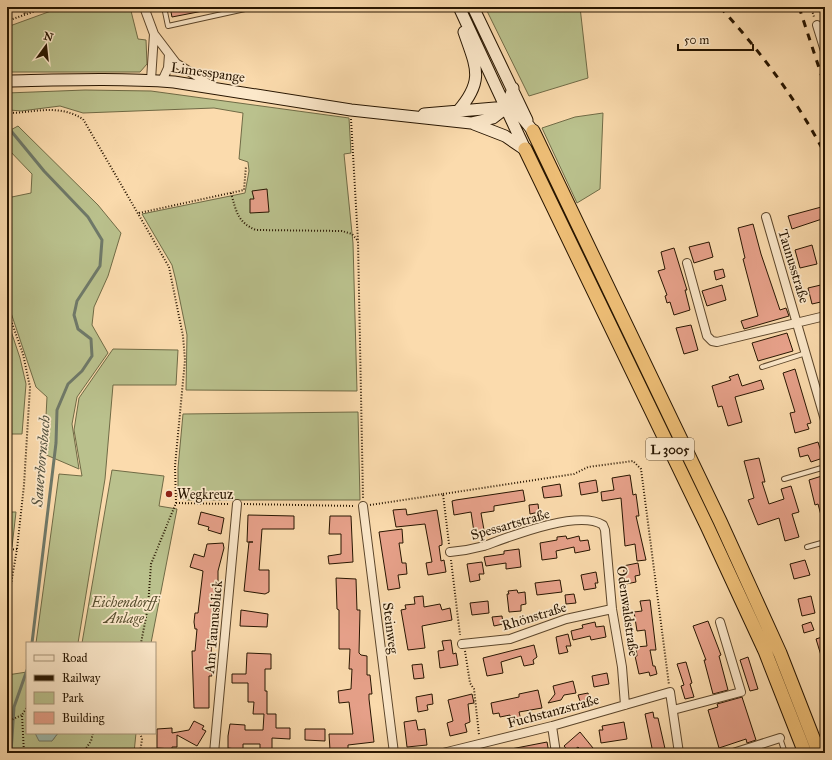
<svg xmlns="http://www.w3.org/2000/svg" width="832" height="760" font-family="'IM FELL Great Primer',serif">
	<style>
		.green { fill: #bac18d; stroke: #706b46 }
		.water { fill: #9fbbaf; stroke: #6f7969 }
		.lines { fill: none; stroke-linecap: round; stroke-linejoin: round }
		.stream { stroke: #6f7969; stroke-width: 3 }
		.building { fill: #e7a18a; stroke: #271500 }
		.service-casing { stroke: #5c462b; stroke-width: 6 }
		.minor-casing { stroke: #5c462b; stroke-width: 10 }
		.secondary-casing { stroke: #271500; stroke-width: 13 }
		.trunk-casing { stroke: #271500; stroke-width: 15 }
		.path { stroke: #271500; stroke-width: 2; stroke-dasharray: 1 2; stroke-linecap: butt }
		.service { stroke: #fce8ca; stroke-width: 4 }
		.minor { stroke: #fce8ca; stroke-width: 8 }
		.secondary { stroke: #fce8ca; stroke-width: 11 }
		.trunk { stroke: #eebe76; stroke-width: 13 }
		.rail { stroke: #271500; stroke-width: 3; stroke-dasharray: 7 7; stroke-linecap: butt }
		.poi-dot { fill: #8f2418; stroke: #fce8ca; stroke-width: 1.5 }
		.labels { text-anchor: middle; stroke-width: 3.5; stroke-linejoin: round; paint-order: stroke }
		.shield { fill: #fce8ca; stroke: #67543d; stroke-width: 1 }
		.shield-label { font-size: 13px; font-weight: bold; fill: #271500 }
		.street-label { font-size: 14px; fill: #271500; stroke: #fce8ca }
		.poi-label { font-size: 14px; fill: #271500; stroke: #fce8ca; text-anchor: start }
		.park-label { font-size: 14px; font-style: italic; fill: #5a5131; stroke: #fce8ca }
		.water-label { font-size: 15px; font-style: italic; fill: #514f3d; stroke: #fce8ca }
	</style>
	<rect width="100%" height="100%" fill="#fbdbad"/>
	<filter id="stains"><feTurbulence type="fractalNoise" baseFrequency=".005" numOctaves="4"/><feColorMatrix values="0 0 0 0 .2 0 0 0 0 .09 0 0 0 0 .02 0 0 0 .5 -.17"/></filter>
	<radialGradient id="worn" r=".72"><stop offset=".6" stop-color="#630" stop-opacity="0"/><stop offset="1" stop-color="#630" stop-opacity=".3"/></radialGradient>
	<path class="green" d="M62 7H130L138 39 146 40 147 64 140 72H7V27Z
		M485 7H580L588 78 529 96Z
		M85 90 151 91 349 118 351 153 344 154 353 243 357 391 186 390 187 335 176 281 172 265 142 214 245 193 249 171 248 162 239 159 243 113 214 108 83 113 60 106 21 111 10 110 7 107V93Z
		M603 113 600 189 577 203 542 128 575 117Z
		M18 126 98 205 121 233 108 276 94 307 92 325 108 353 77 397 72 424 79 469 44 454 47 397 36 387 7 301V198L31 193 32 174 7 148V132Z
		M7 319 20 358 26 384 22 434H7Z
		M113 349 178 350 176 385H113L105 479 78 643H36L59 474 82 476 74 430 79 398Z
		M358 412 360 500H186L178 496V468L183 414Z
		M112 470 164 476 159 506 177 509 151 643H82Z
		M7 512H16L12 547H7Z
		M27 672V733H35L52 741 58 733H136L134 753H7V675Z"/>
	<path class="water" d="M35 733H58L52 741H39Z"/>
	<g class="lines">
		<path class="stream" d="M7 126 44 171 88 217 102 240 100 266 77 301 74 315 78 329 91 339 92 356 82 371 68 384 57 410 56 443 32 643
			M11 753 14 707 27 670"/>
	</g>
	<path class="building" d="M170 7H202L203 11 172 17Z
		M267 189 269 212 250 213V199H254L252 191Z
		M825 206V218L792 229 788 216Z
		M753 224 761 254 780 310 786 308 789 316 744 329 741 321 758 316 743 259 745 258 738 228Z
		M709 242 713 257 694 263 689 247Z
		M812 245 817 264 800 268 795 250Z
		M674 248 687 290H685L690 310 674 315 670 302 667 303 665 296 667 295 658 271 665 269 661 252Z
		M723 269 725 277 716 280 714 271Z
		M825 284V301L812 304 808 288Z
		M722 285 726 300 707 306 702 291Z
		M691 325 698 350 684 354 676 328Z
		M787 333 793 351 758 361 752 343Z
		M795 369 811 423 807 424 809 429 795 433 790 413 795 412 783 373Z
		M738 374 742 386 761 380 764 389 735 397 742 422 728 426 722 406 718 407 712 386 731 380 729 377Z
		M818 442 823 458 811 462 808 455 800 457 798 448Z
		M759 458 765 482H762L769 504 784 499 781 489 791 486 799 512 792 514 799 537 785 541 779 518 758 525 748 500 754 498 744 461Z
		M630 475 633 495 636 494 639 516H636L646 560 637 561 635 544 625 546 621 498 602 501 601 492 614 490 612 478Z
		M825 475V518L822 519 818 504 815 505 809 480Z
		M596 480 598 492 581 495 579 483Z
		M560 484 562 496 544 498 542 487Z
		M523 490 525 501 494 506V511L481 513 484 530 474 532 471 512 454 515 452 501 456 500Z
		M538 504 539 512 530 514 529 505Z
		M406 509 407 515 437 510 442 541V545L439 546 441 561 444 560 446 572 428 575 426 563 432 562 425 524 396 527 393 510Z
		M201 512 224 518 221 534 208 530 209 527 198 524Z
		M248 515 294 516V529H262L259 570H269V592L265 594 244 591 249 542H253H247Z
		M330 516H351L353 562 329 564 328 556 341 554V534H329Z
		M402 529 403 543H399L402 563H406L407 574 398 575 400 588 388 590 379 532Z
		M566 536 567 539 579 536 580 541 588 540 590 550 575 553 574 547 556 551 557 558 542 560 540 543 557 540V537Z
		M223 543 224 548 218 571V590L214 615H218L217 625H215L214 642 211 641 212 676H209V708H194L192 651H195L197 629H195L194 622 195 613H198L203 571 190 567 194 554 204 557 207 544Z
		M519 549 521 567 506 569V563L486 566 484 557 504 554V551Z
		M805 560 810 575 794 579 790 564Z
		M482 562 484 574H479L480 580 470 582 467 564Z
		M638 563 640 575 635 576 636 582 626 584 623 566Z
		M596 572 598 583H595L596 588 584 590 581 575Z
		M336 578 356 579 357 610H360L359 653 361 655 367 656V675H370L372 694H369V699L374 742 348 745V750H330L329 734H353L349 702 339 703 338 691 351 689 352 669H349L350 649H339V610L337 609Z
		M560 580 562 592 537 595 535 583Z
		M517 590 518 593 525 592 526 604 521 605V611L509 612 507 594H509L508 591Z
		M574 594 576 603 566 604 565 595Z
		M423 596 424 607 440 604 442 610 450 608 452 620 422 626 425 648 408 650 401 610 406 609 405 605 415 604 414 597Z
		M811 596 815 613 802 616 798 599Z
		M650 600 656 650H650L653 666H655L657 674 650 676 649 672 639 674 635 656H637L636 647 647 646 645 630 637 631 634 612 642 611 640 601Z
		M488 601 489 613 472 615 470 603Z
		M241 610 268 614 267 627 240 626Z
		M502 616 503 624 494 626 492 617Z
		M708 621 721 655 719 656 728 690 713 694 704 660H706L693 626Z
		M595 622 596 627 604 626 606 637 591 640 590 636 573 640 571 631 583 628 582 625Z
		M811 622 814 630 804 633 802 625Z
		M568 634 571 646H566L568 652 559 654 556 637Z
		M825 636V661L823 662 816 639Z
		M451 640 453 654 456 653 458 665 440 668 438 651 444 650 442 641Z
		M534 645 537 657 533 660 534 664 524 666 521 656 501 662 503 673 487 676 483 658Z
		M247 653 271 654V669H265V691H267V714H276V728H290V739L272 738V750L260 749V744H243V750L228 748V736L230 724 245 725V730H263L264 714H253L254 702H248V683H232V674H246Z
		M748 657 758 689 750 691 740 660Z
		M686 662 692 683 690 684 694 697 685 699 681 686 684 685 677 664Z
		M422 664 424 678 414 679 412 665Z
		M607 673 609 684 594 687 592 676Z
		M573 681 576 693 564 695 561 700 548 703 555 694 553 686Z
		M538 690 542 708 519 712 521 720 512 722 510 715 500 717 499 713 493 714 491 703 519 697V694Z
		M588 693 590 701 581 704 578 695Z
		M432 694 433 704 427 705 428 710 418 712 416 697Z
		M472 694 474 703 468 704 470 722 465 724 467 732 450 736 447 723 453 721 448 700Z
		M742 697 756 740 747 743 746 739 719 748 708 710 718 707 717 704Z
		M653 712 654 718H658L666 753H653L645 714Z
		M416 720 418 730 425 729 427 745 407 747 404 722Z
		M194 721 204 726 202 729 206 731 197 746 177 735V747H172V749L157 748V729L172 728V733L189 730Z
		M624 722 627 739 601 743 599 730H603L602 726Z
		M305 729H325V741L305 740Z
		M580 732 593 748 587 753H584L578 747 570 753 564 746Z
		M547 742 549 753H511V749Z"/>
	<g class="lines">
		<g class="service-casing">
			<path id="service" d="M164 7 168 26 254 7
				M762 367 806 353
				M784 479 825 467
				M807 547 825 542
				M823 622 825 621
				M780 738 785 753"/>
		</g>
		<g class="minor-casing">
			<path id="minor" d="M144 7 154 34 176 63 212 86
				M817 25 825 51
				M151 80 154 34
				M162 81 168 68 169 54
				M766 217 825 420
				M687 263 707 336 712 341 717 342 825 316
				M363 506 394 753
				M450 552C462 551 473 549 484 546 509 537 578 509 603 525L605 530 612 609 622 667 625 705
				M462 644 510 639 566 619 612 609
				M673 710 741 692 720 622
				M552 726 556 753
				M214 753 237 504
				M443 753 552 726 670 692 679 753
				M733 753 780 738"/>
		</g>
		<g class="secondary-casing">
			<path id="secondary" d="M459 7 525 149
				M473 7 527 120
				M7 81C63 80 119 78 174 82L351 110 471 123 493 118 507 107 513 88
				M458 111C485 80 476 67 464 32
				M424 114 507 107 521 116 533 131
				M474 124 505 136 524 149"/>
		</g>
		<g class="trunk-casing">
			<path id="trunk" d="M533 131 720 521 780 653 819 753
				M525 149 707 526 765 651 805 753"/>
		</g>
		<path class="path" d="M23 7 25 15
			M811 7 814 17
			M7 21 47 7
			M7 112 14 113C39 111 60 105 83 119L169 267 183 336 185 360 175 466 176 503 151 564 148 607 141 643
			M351 119 358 241 363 498
			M231 193C236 211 238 223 256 230L342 231 352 234 358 241
			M139 213 244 190 246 166
			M7 309 23 354 30 387 24 485 17 549 7 608
			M443 494 574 474 588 467 633 461 641 469 669 685
			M176 503 228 504
			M244 504 354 506
			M370 505 443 494 449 544
			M7 550 17 549
			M451 560 460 635
			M465 651 470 683 474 689 479 735
			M7 722 22 715
			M140 733 142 739 140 753
			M24 753 22 715 27 707
			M83 753 91 741 93 733"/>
		<use href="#service" class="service"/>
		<use href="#minor" class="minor"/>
		<use href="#secondary" class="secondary"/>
		<use href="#trunk" class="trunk"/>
		<path class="rail" d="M720 7C761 52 797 100 825 154
			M799 7 825 86"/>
	</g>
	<circle class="poi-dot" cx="169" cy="494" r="4"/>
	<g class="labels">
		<rect class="shield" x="646" y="438" width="48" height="22" rx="3"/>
		<g class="shield-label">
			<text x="670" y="454">L 3005</text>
		</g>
		<g class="street-label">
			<text transform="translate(208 72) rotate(8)" y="5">Limesspange</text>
			<text transform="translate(794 266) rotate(73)" y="5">Taunusstraße</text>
			<text transform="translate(510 524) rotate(-16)" y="5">Spessartstraße</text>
			<text transform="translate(628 611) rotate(82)" y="5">Odenwaldstraße</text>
			<text transform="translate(534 616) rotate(-17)" y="5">Rhönstraße</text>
			<text transform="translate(213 627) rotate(-85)" y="5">Am Taunusblick</text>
			<text transform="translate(391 628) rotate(83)" y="5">Steinweg</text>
			<text transform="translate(553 711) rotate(-15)" y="5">Fuchstanzstraße</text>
		</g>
		<g class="poi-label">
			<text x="177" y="499">Wegkreuz</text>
		</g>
		<g class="park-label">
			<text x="124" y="607">Eichendorff<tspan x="124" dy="16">Anlage</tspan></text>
		</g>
		<g class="water-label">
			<text transform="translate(41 461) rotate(-85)" y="5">Sauerbornsbach</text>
		</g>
	</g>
	<rect width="832" height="760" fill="none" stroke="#fbdbad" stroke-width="24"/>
	<rect x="8" y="8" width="816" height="744" fill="none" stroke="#271500" stroke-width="2"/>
	<rect x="12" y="12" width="808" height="736" fill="none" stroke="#271500"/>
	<rect x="26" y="642" width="130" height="92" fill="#fce8ca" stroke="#a79479"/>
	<rect x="34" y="655" width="20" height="6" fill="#fce8ca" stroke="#a79479"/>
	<text x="62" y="662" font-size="12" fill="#271500">Road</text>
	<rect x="34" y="675" width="20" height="6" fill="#271500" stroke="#a79479"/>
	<text x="62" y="682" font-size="12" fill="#271500">Railway</text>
	<rect x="34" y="692" width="20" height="12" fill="#bac18d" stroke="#a79479"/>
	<text x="62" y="702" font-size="12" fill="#271500">Park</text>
	<rect x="34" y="712" width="20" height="12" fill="#e7a18a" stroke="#a79479"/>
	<text x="62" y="722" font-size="12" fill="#271500">Building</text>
	<g transform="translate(46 46) rotate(15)" stroke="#fce8ca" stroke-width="3" paint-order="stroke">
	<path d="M0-3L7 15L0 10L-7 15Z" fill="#271500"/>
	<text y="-6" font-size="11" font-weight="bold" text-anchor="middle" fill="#271500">N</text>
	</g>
	<path d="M678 44v6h75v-6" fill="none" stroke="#271500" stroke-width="2"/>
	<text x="684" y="44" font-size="12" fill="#271500" stroke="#fce8ca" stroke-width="3" paint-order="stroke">50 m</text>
	<rect width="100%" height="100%" filter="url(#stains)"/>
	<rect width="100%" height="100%" fill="url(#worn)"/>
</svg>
